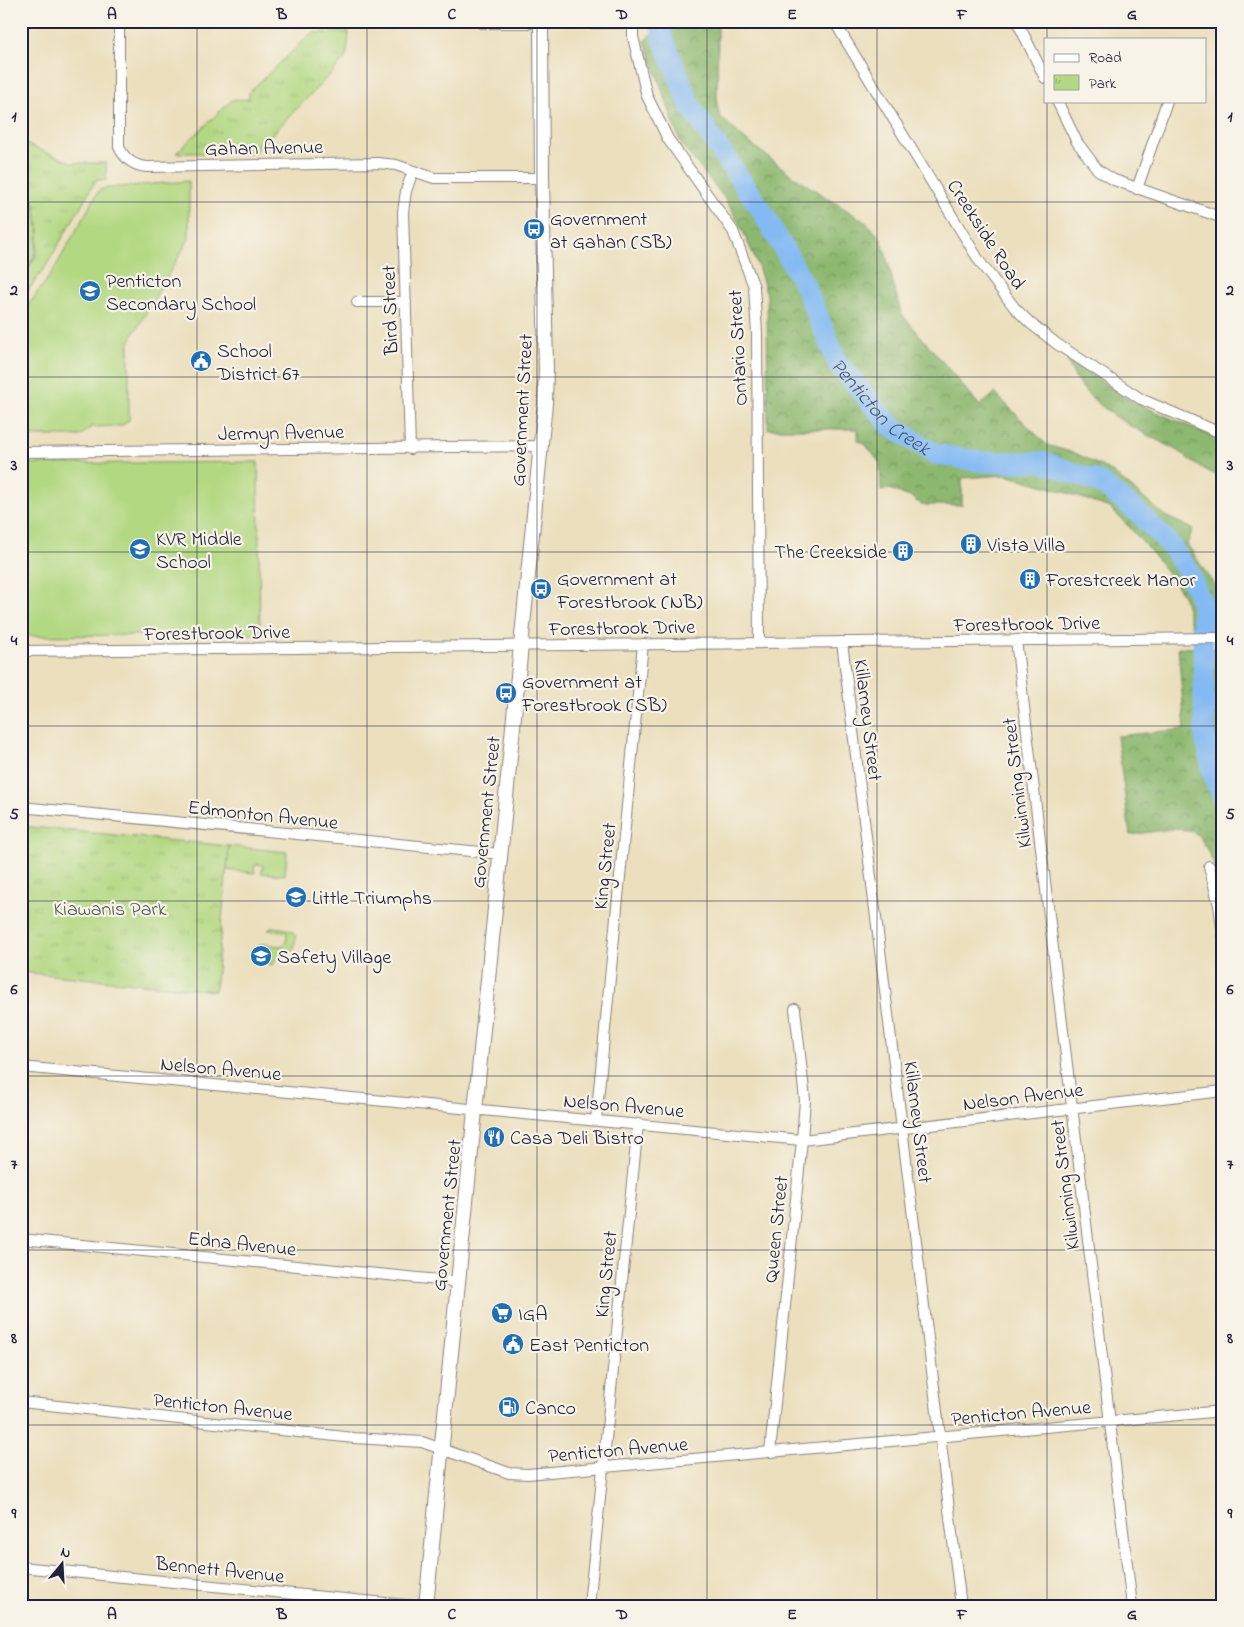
<svg xmlns="http://www.w3.org/2000/svg" width="1244" height="1627" font-family="'Indie Flower',sans-serif">
	<style>
		.green { fill: #b2d881; stroke: #6a7d5e }
		.forest { fill: url(#forest-crowns); stroke: #586d55 }
		.park { fill: url(#park-tufts); stroke: #6a7d5e }
		.lines { fill: none; stroke-linecap: round; stroke-linejoin: round }
		.river { stroke: #84baf3; stroke-width: 21 }
		.street-casing { stroke: #86807c; stroke-width: 12 }
		.secondary-casing { stroke: #86807c; stroke-width: 16 }
		.street { stroke: #fff; stroke-width: 10 }
		.secondary { stroke: #fff; stroke-width: 14 }
		.grid { fill: none; stroke: #22223b; stroke-width: 1; stroke-opacity: 0.55 }
		.labels { text-anchor: middle; stroke-width: 4.5; stroke-linejoin: round; paint-order: stroke }
		.street-label { font-size: 20px; fill: #22223b; stroke: #f7f3e8 }
		.poi-label { font-size: 20px; fill: #22223b; stroke: #f7f3e8; text-anchor: start }
		.park-label { font-size: 20px; fill: #4d5950; stroke: #f7f3e8 }
		.water-label { font-size: 21px; font-style: italic; fill: #44577b; stroke: #f7f3e8 }
		.neatline { fill: none; stroke: #22223b; stroke-width: 2 }
		.grid-label { font-size: 16px; text-anchor: middle; font-weight: bold; fill: #22223b }
	</style>
	<defs>
		<pattern id="forest-crowns" width="20" height="18" patternUnits="userSpaceOnUse" patternTransform="scale(1.25)"><rect width="20" height="18" fill="#8db86f"/><path d="M2 6a3 3 0 1 1 6 0M12 15a3 3 0 1 1 6 0" fill="none" stroke="#73955c"/></pattern>
		<pattern id="park-tufts" width="24" height="20" patternUnits="userSpaceOnUse" patternTransform="scale(1.25)"><rect width="24" height="20" fill="#b2d881"/><path d="M3 7l-1-3M5 7V3M7 7l1-3M15 17l-1-3M17 17v-4M19 17l1-3" fill="none" stroke="#99b970"/></pattern>
	</defs>
	<rect width="100%" height="100%" fill="#f7f3e8"/>
	<filter id="ink" filterUnits="userSpaceOnUse"><feTurbulence type="fractalNoise" baseFrequency=".02" numOctaves="2"/><feDisplacementMap in="SourceGraphic" scale="10" xChannelSelector="R" yChannelSelector="G"/><feConvolveMatrix kernelMatrix="1 2 1 2 8 2 1 2 1" color-interpolation-filters="sRGB"/></filter>
	<filter id="wash" filterUnits="userSpaceOnUse"><feTurbulence type="fractalNoise" baseFrequency=".0096" numOctaves="4" result="noise"/><feDisplacementMap in="SourceGraphic" scale="20" xChannelSelector="R" yChannelSelector="G"/><feGaussianBlur stdDeviation="1.12" result="paint"/><feColorMatrix in="noise" values="0 0 0 0 0 0 0 0 0 0 0 0 0 0 0 0 0 1.4 0 .05"/><feComposite in="paint" operator="in"/></filter>
	<g filter="url(#wash)">
		<rect width="100%" height="100%" fill="#ebdfbd"/>
		<path class="green" d="M21 175C43 211 45 245 21 280Z
			M189 181V239L129 342V420L121 426 92 427 80 436H21V315L52 273 98 192 102 189 106 188Z
			M258 462 260 634 21 636V464Z
			M229 846 287 852 285 875 261 873 263 868 262 865 258 864 254 867 255 873 227 870Z
			M272 927C292 929 301 930 292 953L277 958 272 965 268 963V958L254 957 255 950 261 944 281 946 286 943 287 932 268 930Z"/>
		<path class="forest" d="M718 21 717 105 720 116 742 137 793 176 867 223 882 240 901 313 980 406 995 393 1047 445 1077 454 1111 471 1165 516 1193 529 1187 544 1216 588 1218 628H1192L1183 595 1154 555 1130 528 1110 508 1056 489 1006 475 962 478V505H921L920 502H917L915 499 889 489 881 491 880 463 865 444 858 441V429H768L767 295 758 266 743 231 733 212 723 196 681 144 645 41C657 20 696 22 718 21Z
			M1068 359 1131 401 1223 441V478C1208 471 1195 466 1183 454 1149 435 1107 418 1081 386 1076 380 1072 371 1068 363Z
			M1178 647 1222 649 1223 886C1217 873 1205 839 1195 833 1188 829 1183 831 1177 828L1130 835 1117 736 1185 729Z"/>
		<path class="park" d="M349 32 347 53 344 60 254 153H176L232 100 249 99V92L312 33Z
			M21 142 73 163H106V180H96L46 266 24 296 21 294V280L34 259 37 251 39 227 34 201 21 175Z
			M21 826 229 846 215 991 21 972Z"/>
		<g class="lines">
			<path class="river" id="s1" d="M660 21 663 39 692 109 762 211 805 286 838 364 890 425 935 454 983 462H1043L1099 482 1135 510 1167 541 1188 571 1202 603 1205 736 1214 777 1223 797"/>
		</g>
	</g>
	<g filter="url(#ink)">
		<g class="lines">
			<g class="street-casing">
				<path id="street" d="M119 21V147C125 160 134 166 147 167L378 163 396 165 434 178H542
					M633 21V37L647 96 668 139 733 231 754 287 757 334 759 643
					M834 21 980 262 1014 307 1030 323 1057 344 1141 399 1223 434
					M1017 21 1045 78
					M1057 101 1077 142 1098 170 1114 180 1223 218
					M1137 189 1167 101
					M357 302H406
					M410 449 403 212 406 191 413 171
					M21 452 542 446
					M1016 640 1132 1606
					M842 642 961 1606
					M21 651 1223 638
					M21 807 501 854
					M1209 866 1219 905 1223 935
					M21 1067 802 1140 1223 1091
					M596 1120 643 644
					M21 1239 459 1282
					M21 1402 354 1438 422 1442 509 1473 528 1474 1223 1411
					M770 1452 802 1140 805 1100 795 1009
					M21 1567 416 1606
					M589 1606 638 1124"/>
			</g>
			<g class="secondary-casing">
				<path id="secondary" d="M482 21H632
					M426 1606 545 403 546 368 542 178 541 21"/>
			</g>
			<use href="#street" class="street"/>
			<use href="#secondary" class="secondary"/>
		</g>
	</g>
	<path class="grid" d="M197 21V1606M367 21V1606M537 21V1606M707 21V1606M877 21V1606M1047 21V39M1047 101V1606M21 202H1223M21 377H1223M21 552H1223M21 726H1223M21 901H1223M21 1076H1223M21 1250H1223M21 1425H1223"/>
	<defs>
		<g id="bus-disc" transform="scale(1.125)"><circle r="9.5" fill="#1f6fb2" stroke="#f7f3e8"/><path d="M-5-6H5V4H4V6H2V4H-2V6H-4V4H-5ZM-3.5-4V0h7V-4ZM-3.5 1.2v1.5H-2V1.2ZM2 1.2v1.5H3.5V1.2Z" fill="#fff"/></g>
		<g id="school-disc" transform="scale(1.125)"><circle r="9.5" fill="#1f6fb2" stroke="#f7f3e8"/><path d="M0-5L7-2L0 1L-7-2ZM-4 1L0 2.5L4 1V4Q0 6-4 4Z" fill="#fff"/></g>
		<g id="civic-disc" transform="scale(1.125)"><circle r="9.5" fill="#1f6fb2" stroke="#f7f3e8"/><path d="M-.6-6.5H3V-4.5H.6V-3L4-1V1h2V6H-6V1h2V-1L-.6-3ZM-1.2 2.5V6h2.4V2.5Z" fill="#fff"/></g>
		<g id="building-disc" transform="scale(1.125)"><circle r="9.5" fill="#1f6fb2" stroke="#f7f3e8"/><path d="M-4-6H4V6H1V3H-1V6H-4ZM-2.5-4.3h1.7v1.8h-1.7ZM.8-4.3h1.7v1.8H.8ZM-2.5-1h1.7V.8h-1.7ZM.8-1h1.7V.8H.8Z" fill="#fff"/></g>
		<g id="restaurant-disc" transform="scale(1.125)"><circle r="9.5" fill="#1f6fb2" stroke="#f7f3e8"/><path d="M-5-6h1v4h1v-4h1v4h1v-4h1v5L-1.5 .5V6h-2V.5L-5-1ZM5-6V6H3V1.5H1.5Q1.5-4 5-6Z" fill="#fff"/></g>
		<g id="supermarket-disc" transform="scale(1.125)"><circle r="9.5" fill="#1f6fb2" stroke="#f7f3e8"/><path d="M-6-5.5h2.5l.6 2H6L4.5 2H-2.5L-4.4-4H-6ZM-1.5 3.2a1.3 1.3 0 1 0 .1 0ZM3 3.2a1.3 1.3 0 1 0 .1 0Z" fill="#fff"/></g>
		<g id="fuel-disc" transform="scale(1.125)"><circle r="9.5" fill="#1f6fb2" stroke="#f7f3e8"/><path d="M-5.5-6h7V0h2V4h1.3V-2.5L3-4.5l.8-.8L6-3V5H2.5V1h-1V6h-7ZM-4.2-4.7v3.2H.2V-4.7Z" fill="#fff"/></g>
	</defs>
	<g fill-rule="evenodd">
		<use href="#bus-disc" x="534" y="229"/>
		<use href="#school-disc" x="90" y="291"/>
		<use href="#civic-disc" x="201" y="361"/>
		<use href="#building-disc" x="971" y="544"/>
		<use href="#school-disc" x="140" y="549"/>
		<use href="#building-disc" x="903" y="551"/>
		<use href="#building-disc" x="1030" y="579"/>
		<use href="#bus-disc" x="541" y="589"/>
		<use href="#bus-disc" x="506" y="693"/>
		<use href="#school-disc" x="296" y="897"/>
		<use href="#school-disc" x="261" y="956"/>
		<use href="#restaurant-disc" x="494" y="1137"/>
		<use href="#supermarket-disc" x="502" y="1313"/>
		<use href="#civic-disc" x="513" y="1344"/>
		<use href="#fuel-disc" x="509" y="1407"/>
	</g>
	<g class="labels">
		<g class="street-label">
			<text transform="translate(264 147) rotate(-1)" y="7">Gahan Avenue</text>
			<text transform="translate(987 234) rotate(57)" y="7">Creekside Road</text>
			<text transform="translate(389 310) rotate(-92)" y="7">Bird Street</text>
			<text transform="translate(737 348) rotate(-93)" y="7">Ontario Street</text>
			<text transform="translate(521 410) rotate(-87)" y="7">Government Street</text>
			<text transform="translate(281 432) rotate(-1)" y="7">Jermyn Avenue</text>
			<text transform="translate(1027 623) rotate(-1)" y="7">Forestbrook Drive</text>
			<text transform="translate(622 627) rotate(-1)" y="7">Forestbrook Drive</text>
			<text transform="translate(217 632) rotate(-1)" y="7">Forestbrook Drive</text>
			<text transform="translate(869 720) rotate(83)" y="7">Killarney Street</text>
			<text transform="translate(1016 783) rotate(-97)" y="7">Kilwinning Street</text>
			<text transform="translate(485 812) rotate(-84)" y="7">Government Street</text>
			<text transform="translate(263 814) rotate(6)" y="7">Edmonton Avenue</text>
			<text transform="translate(604 866) rotate(-84)" y="7">King Street</text>
			<text transform="translate(221 1068) rotate(5)" y="7">Nelson Avenue</text>
			<text transform="translate(1023 1096) rotate(-7)" y="7">Nelson Avenue</text>
			<text transform="translate(624 1105) rotate(5)" y="7">Nelson Avenue</text>
			<text transform="translate(919 1122) rotate(83)" y="7">Killarney Street</text>
			<text transform="translate(1064 1185) rotate(-97)" y="7">Kilwinning Street</text>
			<text transform="translate(446 1215) rotate(-84)" y="7">Government Street</text>
			<text transform="translate(775 1229) rotate(-84)" y="7">Queen Street</text>
			<text transform="translate(242 1243) rotate(6)" y="7">Edna Avenue</text>
			<text transform="translate(605 1274) rotate(-84)" y="7">King Street</text>
			<text transform="translate(223 1406) rotate(6)" y="7">Penticton Avenue</text>
			<text transform="translate(1021 1412) rotate(-5)" y="7">Penticton Avenue</text>
			<text transform="translate(618 1449) rotate(-5)" y="7">Penticton Avenue</text>
			<text transform="translate(220 1569) rotate(6)" y="7">Bennett Avenue</text>
		</g>
		<g class="poi-label">
			<text x="550" y="225">Government<tspan x="550" dy="23">at Gahan (SB)</tspan></text>
			<text x="106" y="287">Penticton<tspan x="106" dy="23">Secondary School</tspan></text>
			<text x="217" y="357">School<tspan x="217" dy="23">District 67</tspan></text>
			<text x="156" y="545">KVR Middle<tspan x="156" dy="23">School</tspan></text>
			<text x="987" y="551">Vista Villa</text>
			<text x="887" y="558" text-anchor="end">The Creekside</text>
			<text x="557" y="585">Government at<tspan x="557" dy="23">Forestbrook (NB)</tspan></text>
			<text x="1046" y="586">Forestcreek Manor</text>
			<text x="522" y="688">Government at<tspan x="522" dy="23">Forestbrook (SB)</tspan></text>
			<text x="312" y="904">Little Triumphs</text>
			<text x="277" y="963">Safety Village</text>
			<text x="510" y="1144">Casa Deli Bistro</text>
			<text x="518" y="1320">IGA</text>
			<text x="529" y="1351">East Penticton</text>
			<text x="525" y="1414">Canco</text>
		</g>
		<g class="park-label">
			<text x="110" y="915">Kiawanis Park</text>
		</g>
		<g class="water-label">
			<text dy="7" stroke="none"><textPath href="#s1" startOffset="450">Penticton Creek</textPath></text>
		</g>
	</g>
	<rect width="1244" height="1627" fill="none" stroke="#f7f3e8" stroke-width="55"/>
	<rect x="1044" y="38" width="162" height="65" fill="#f7f3e8" stroke="#a29fa3"/>
	<rect x="1054" y="54" width="25" height="8" fill="#ffffff" stroke="#a29fa3"/>
	<text x="1089" y="62" font-size="15" fill="#22223b">Road</text>
	<rect x="1054" y="75" width="25" height="15" fill="url(#park-tufts)" stroke="#a29fa3"/>
	<text x="1089" y="88" font-size="15" fill="#22223b">Park</text>
	<g transform="translate(62 1564) rotate(18)" stroke="#f7f3e8" stroke-width="4" paint-order="stroke">
	<path d="M0-4L9 19L0 12L-9 19Z" fill="#22223b"/>
	<text y="-8" font-size="14" font-weight="bold" text-anchor="middle" fill="#22223b">N</text>
	</g>
	<rect x="28" y="28" width="1188" height="1572" class="neatline"/>
	<g class="grid-label">
		<text x="112" y="19">A</text>
		<text x="282" y="19">B</text>
		<text x="452" y="19">C</text>
		<text x="622" y="19">D</text>
		<text x="792" y="19">E</text>
		<text x="962" y="19">F</text>
		<text x="1132" y="19">G</text>
		<text x="14" y="121">1</text>
		<text x="1230" y="121">1</text>
		<text x="14" y="295">2</text>
		<text x="1230" y="295">2</text>
		<text x="14" y="470">3</text>
		<text x="1230" y="470">3</text>
		<text x="14" y="645">4</text>
		<text x="1230" y="645">4</text>
		<text x="14" y="819">5</text>
		<text x="1230" y="819">5</text>
		<text x="14" y="994">6</text>
		<text x="1230" y="994">6</text>
		<text x="14" y="1169">7</text>
		<text x="1230" y="1169">7</text>
		<text x="14" y="1343">8</text>
		<text x="1230" y="1343">8</text>
		<text x="14" y="1518">9</text>
		<text x="1230" y="1518">9</text>
		<text x="112" y="1619">A</text>
		<text x="282" y="1619">B</text>
		<text x="452" y="1619">C</text>
		<text x="622" y="1619">D</text>
		<text x="792" y="1619">E</text>
		<text x="962" y="1619">F</text>
		<text x="1132" y="1619">G</text>
	</g>
</svg>
